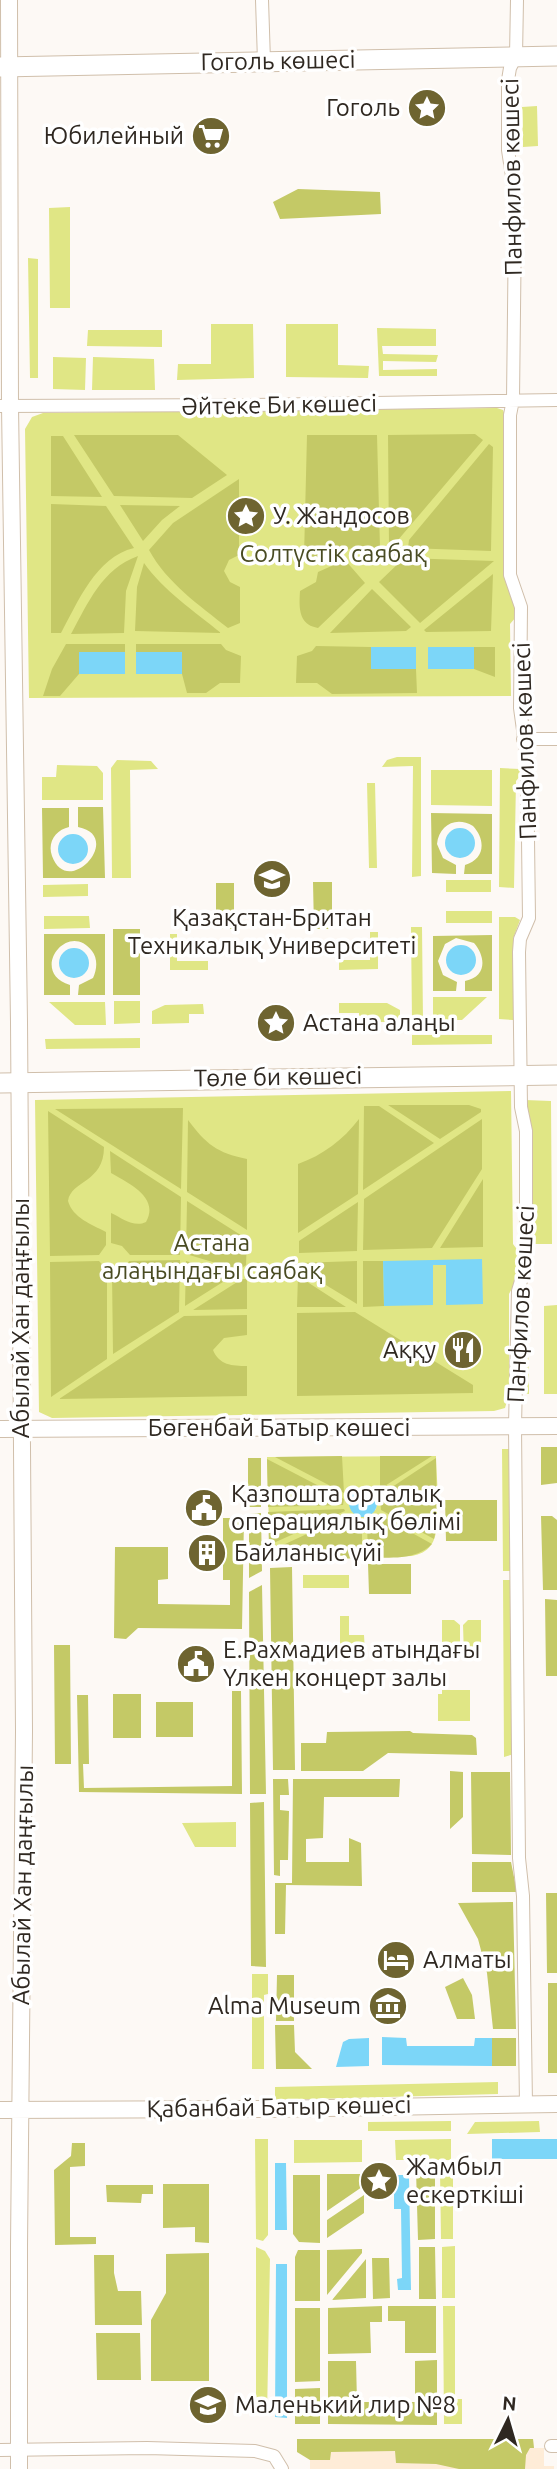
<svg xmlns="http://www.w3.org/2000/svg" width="557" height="2469" font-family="Ubuntu,sans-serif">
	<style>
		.built { fill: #feecd7 }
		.green { fill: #e0e685; fill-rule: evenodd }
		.forest { fill: #c4c966 }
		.water { fill: #7cd6f8 }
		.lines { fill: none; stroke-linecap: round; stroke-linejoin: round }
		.minor-casing { stroke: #d0bfab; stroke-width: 14 }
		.tertiary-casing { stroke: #d0bfab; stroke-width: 18 }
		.secondary-casing { stroke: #d0bfab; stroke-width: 21 }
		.minor { stroke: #fff; stroke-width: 12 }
		.tertiary { stroke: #fff; stroke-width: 16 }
		.secondary { stroke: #fff; stroke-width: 19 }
		.labels { text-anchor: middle; stroke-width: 7; stroke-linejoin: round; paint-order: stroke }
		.street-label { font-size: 24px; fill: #2f2821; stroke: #fff }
		.poi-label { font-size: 24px; fill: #2f2821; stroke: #fff; text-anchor: start }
		.park-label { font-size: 24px; fill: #494b22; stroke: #fff }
	</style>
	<rect width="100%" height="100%" fill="#fdf9f5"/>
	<path class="built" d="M310 2439H533L534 2448H544V2466H554V2469H310Z"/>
	<path class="green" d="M537 106 538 146 523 147 522 107Z
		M70 207V308H50L49 208Z
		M28 258 38 259V378H30Z
		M211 324H253L254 378 177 380 178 364H211Z
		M286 324H338V365L369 366 368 378 286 377Z
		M377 328 436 329V346H382L383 354 438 355 436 362 383 361V370L437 369V376H379Z
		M88 330H162V347L87 346Z
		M53 357 86 358 85 390 53 389Z
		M93 357 154 359 155 390H92Z
		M497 408 503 410 506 418 516 617 510 624 511 696 29 698 25 429 32 417 43 413Z
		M397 757H421V876L412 877 413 766 382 767 387 760Z
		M117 760 151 761 158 769 130 770 131 878H112L111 768Z
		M57 765 97 766 103 773V800H42V777H56Z
		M500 768 520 769V776L516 781 514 888 499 887Z
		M431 770H492V806L431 805Z
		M367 783H375L377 868H369Z
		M446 880H491V892H446Z
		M88 884V896L43 897V885Z
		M446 911H492V923H446Z
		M44 916H89L90 928 44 929Z
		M499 917H515L520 920 513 939V1020L499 1019Z
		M411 927H422L423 1020 412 1021Z
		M370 932H378V969L339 970V960H370Z
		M170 934H177V961H208V970H170Z
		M433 997H487L462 1020H433Z
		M114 1001H140V1023L114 1024Z
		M49 1002H105L106 1025H75Z
		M339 1003H387L400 1010V1022H359V1013H339Z
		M203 1004 204 1014H189V1023L152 1024V1011L165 1005Z
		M412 1035H492V1044L412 1045Z
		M140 1038V1048L46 1049 45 1039Z
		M511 1091 513 1244 522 1256V1269L509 1294V1394L505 1408 494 1411 52 1418 39 1412 35 1100Z
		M525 1100 551 1101 552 1244H529L530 1121Z
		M527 1278 529 1394 522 1393V1286Z
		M557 1305V1394H544V1306Z
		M502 1449H511L512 1571H503Z
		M436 1456C436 1476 443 1530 431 1545 426 1552 420 1554 412 1556L270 1561 267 1457ZM360 1489 369 1490 377 1500 376 1509 369 1515 348 1503 352 1494Z
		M303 1575H349V1588H303Z
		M503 1580H511L514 1754 504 1757Z
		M340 1616H349V1635H364L365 1653H340Z
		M442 1620H454L460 1625V1656H442Z
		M468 1620H481V1656H464L463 1625Z
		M442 1690H470V1721H438V1694H442Z
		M236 1822V1847H195L182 1823Z
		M252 1974H268V1994L264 1995V2069H252Z
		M498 2082V2094L275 2100V2087Z
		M451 2121V2131H368V2122Z
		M539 2121 540 2132 467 2134 475 2122Z
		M255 2139H268V2235L263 2241 256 2239Z
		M451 2139V2160H396L395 2140Z
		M294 2140H362V2162L294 2163Z
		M440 2170H453V2239H441Z
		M455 2246V2298H442V2247Z
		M256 2247 265 2251 270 2259 267 2416 256 2409Z
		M443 2306H455V2399H462V2424H444Z"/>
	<path class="forest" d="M298 189 380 192 381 214 280 219 273 202Z
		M475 434 483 440 392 547 389 545 388 435Z
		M74 435H178L227 475 192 498 114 496Z
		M307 435H377L380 548H352L314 562 304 557Z
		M51 436H63L102 497 51 496Z
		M489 444 493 447 491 551 408 548 409 540Z
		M239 479V555L229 560 224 571 230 582 240 587V623L228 628C199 605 167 583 149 550L173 523Z
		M51 504 106 506 134 548C96 557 78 602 61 633H51Z
		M120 505 180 506 162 520 143 541Z
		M138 556 126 591 124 633 71 634C88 603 102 569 138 556Z
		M404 558 494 561 420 623 379 582Z
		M345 560 365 583 318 628C298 625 299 607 300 591L316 582 318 572Z
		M144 563C164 591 194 611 221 633L135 631 137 587Z
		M493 574 491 631 426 632 424 630Z
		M372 589 411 627 406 631 330 633Z
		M66 644H125V652H79V674L60 696H43L52 669Z
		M136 644H221L226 650 241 656 240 683H220L206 693H187L182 674V652H136Z
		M316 646 371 647V669H416L417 693 332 694 317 683H296L297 656 312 651Z
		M474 647H495V677L474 669Z
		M78 807H103L105 878H43L42 808H69V827C56 830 47 842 52 856 68 900 125 836 78 827Z
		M431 813 492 814V874H464L465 865C485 859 486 840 473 826 456 816 439 825 437 844L443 858 456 865V874L432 873Z
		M313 882H332V929H314Z
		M216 883H234V929H216Z
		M113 929H140V995H113Z
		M44 934H105V995H78L79 985 93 978C97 969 98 959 92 951 68 919 28 972 70 985V995H44Z
		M492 935V991H465V981C487 977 486 957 474 943L456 938 445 944 438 961 443 975 457 982 456 991H433V936Z
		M388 1105H469L481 1109V1112L440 1139Z
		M364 1106H379L434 1143 363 1190Z
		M183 1108 181 1189 55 1109Z
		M48 1111 104 1147C104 1183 71 1180 68 1201 73 1218 91 1224 106 1232V1245L99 1255 50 1256Z
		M359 1119 358 1194 298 1233V1164C323 1155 343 1140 359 1119Z
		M482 1119V1169L432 1248 363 1250 364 1199Z
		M188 1120C206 1144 217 1153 247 1159V1230L187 1192Z
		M110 1151 181 1197 180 1255H130L122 1246 111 1243V1213C122 1218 134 1228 146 1222 160 1197 128 1183 111 1173Z
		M483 1179V1247L440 1248Z
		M187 1201 247 1239 246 1265 239 1270 186 1254Z
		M358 1202 357 1251 299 1253V1241Z
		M180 1260 179 1312 113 1354 112 1273 125 1270 129 1261Z
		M99 1261 107 1270V1359L51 1397 50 1262Z
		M186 1261 234 1275 185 1306Z
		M357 1261V1304L298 1268V1263Z
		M363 1261H383L384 1306 363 1307Z
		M298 1276 346 1307H297Z
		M242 1279H247V1309L193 1310Z
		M355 1312 473 1385V1393L297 1396V1313Z
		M247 1315V1335L224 1338 213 1350C219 1365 232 1366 247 1366V1396L59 1399 184 1316Z
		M541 1447H557V1483L541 1485Z
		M342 1456 344 1493 275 1457Z
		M380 1456H432L380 1489Z
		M248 1458H261V1507H248Z
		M436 1458 437 1524 434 1539 381 1510 380 1495Z
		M267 1459 344 1499 343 1505 268 1507Z
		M445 1500H497V1541H446Z
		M344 1509 345 1511 269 1545 268 1512Z
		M261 1513 262 1571 249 1578V1514Z
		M378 1514 432 1544C415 1561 390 1557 368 1558L367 1522Z
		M348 1515 362 1522V1558L270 1561V1551Z
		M541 1516H552L557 1520V1590H543Z
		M223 1518H244L242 1629 138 1628 126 1639 114 1638 115 1547H168V1579L158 1580V1604L230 1605V1580H223Z
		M368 1564H411V1594H369Z
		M292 1567 295 1770H273L270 1568Z
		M262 1585 266 1794H250L249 1592Z
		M545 1599 557 1600V1676H546Z
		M54 1645H70L71 1764H55Z
		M232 1691H241L242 1794 79 1792 77 1695H88L89 1764H83L84 1788 232 1786Z
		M113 1694H141V1738H113Z
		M156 1702H193V1737H156Z
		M410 1731 413 1733 472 1735 476 1738 477 1755 388 1753 363 1771H301V1743H326L327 1732Z
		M450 1771 463 1772V1817L450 1829Z
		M471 1772H510L511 1855 472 1854Z
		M273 1779H288L289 1795H280V1810L289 1811 288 1860H280V1876L274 1875Z
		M293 1779H400L399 1797H324L323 1838 306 1839V1862H349V1838L361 1843 362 1886 286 1885 285 1934H275V1883H292Z
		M264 1802 266 1967 251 1966 250 1803Z
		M472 1862H511L517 1892H472Z
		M546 1893H557V1973H547Z
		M513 1902 516 2029H493L487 1973 478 1939 458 1903Z
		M277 1975H294V2021H276Z
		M463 1978 472 1995 475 2019H457L445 1987Z
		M548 1983H557V2073H548Z
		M275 2025H294L295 2052 312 2069H276Z
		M492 2038H516V2066H492Z
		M72 2143H85V2166L70 2167V2237H96V2244L55 2245 54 2170 71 2156Z
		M416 2170H435V2239L418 2240Z
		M327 2174H362V2187L327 2211Z
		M293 2175H320V2243L299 2242 293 2234Z
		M163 2184H209V2243L195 2242V2227L163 2228Z
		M106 2185H153V2194H142L141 2203 107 2202Z
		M364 2195V2213L327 2238V2220Z
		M419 2247H435L436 2299H419Z
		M362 2249V2253L327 2295V2250Z
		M298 2250H320V2301H295V2257Z
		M209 2253V2381H151V2320L166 2293V2254Z
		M94 2255H114V2273L118 2291H141L142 2325H95Z
		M372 2258H389L390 2298 373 2299Z
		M366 2259V2298L332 2300Z
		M382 2306V2322H370L371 2353 328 2354V2308Z
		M388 2306H436V2353H405V2321H388Z
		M295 2308H320V2381L295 2382Z
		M96 2333H140L141 2380H97Z
		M437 2360V2425L328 2424V2361H356L357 2402H415V2361Z
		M320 2388V2424H295V2389Z
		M297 2439H533L534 2448H530L526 2455 525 2469H459L436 2464 396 2463 395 2451 331 2452 330 2460H310L297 2452Z"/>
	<path class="water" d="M371 647H416V669H371Z
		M428 647H474V669H428Z
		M79 652H125V674H79Z
		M136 652H182V674H136Z
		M445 843a15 15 0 1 1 30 0a15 15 0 1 1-30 0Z
		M58 849a15 15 0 1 1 30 0a15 15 0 1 1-30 0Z
		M446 960a15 15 0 1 1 30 0a15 15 0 1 1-30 0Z
		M59 963a15 15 0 1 1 30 0a15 15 0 1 1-30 0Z
		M482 1259 483 1304 446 1305V1265H433V1305L384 1306 383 1261Z
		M349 1503a14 14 0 1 1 28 0a14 14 0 1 1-28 0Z
		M382 2037 406 2038 407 2046H474L475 2038H492V2066L382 2065Z
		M369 2038V2066L336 2067 343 2042 349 2039Z
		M492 2139H557V2159H492Z
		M275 2163H286L287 2230H275Z
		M397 2175H409L411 2290H398L397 2279 402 2278 401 2209H394V2189L397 2188Z
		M276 2264H287V2418L275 2417Z"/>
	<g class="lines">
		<g class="minor-casing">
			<path id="minor" d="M262 0 264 61
				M517 0 516 56 510 68 508 80V150L514 189 515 222 513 400 510 415V575L521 607 520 708 527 759 529 918 520 939 519 952 521 1107 526 1131V1264L518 1291 515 1426 519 1858 523 1896 526 2105
				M0 406 250 405 557 400
				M523 739H557
				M551 2446H557
				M0 2450 147 2448 255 2451 274 2456 282 2469"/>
		</g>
		<g class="tertiary-casing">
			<path id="tertiary" d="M9 0 10 406 19 1022 24 1731 19 2247V2469
				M0 1429 557 1426
				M0 2110 270 2109 557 2104"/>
		</g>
		<g class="secondary-casing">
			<path id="secondary" d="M0 67 557 56
				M0 1083 557 1075"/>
		</g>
		<use href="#minor" class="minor"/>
		<use href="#tertiary" class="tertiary"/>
		<use href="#secondary" class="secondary"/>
	</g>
	<defs>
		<g id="sight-disc" transform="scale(2.0125)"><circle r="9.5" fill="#6e6430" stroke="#fff"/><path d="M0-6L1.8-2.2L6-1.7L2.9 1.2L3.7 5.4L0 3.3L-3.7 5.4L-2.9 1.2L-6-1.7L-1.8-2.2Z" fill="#fff"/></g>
		<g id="supermarket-disc" transform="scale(2.0125)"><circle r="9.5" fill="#6e6430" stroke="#fff"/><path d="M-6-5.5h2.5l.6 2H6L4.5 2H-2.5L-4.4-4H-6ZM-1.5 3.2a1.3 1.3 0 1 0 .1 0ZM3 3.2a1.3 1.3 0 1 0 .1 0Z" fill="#fff"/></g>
		<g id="university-disc" transform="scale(2.0125)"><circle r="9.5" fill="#6e6430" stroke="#fff"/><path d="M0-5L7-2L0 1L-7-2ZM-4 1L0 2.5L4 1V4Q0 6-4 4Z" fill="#fff"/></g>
		<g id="restaurant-disc" transform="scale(2.0125)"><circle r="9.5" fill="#6e6430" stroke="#fff"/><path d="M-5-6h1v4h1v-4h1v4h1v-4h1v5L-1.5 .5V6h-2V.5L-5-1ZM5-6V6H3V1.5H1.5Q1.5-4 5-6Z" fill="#fff"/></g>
		<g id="civic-disc" transform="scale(2.0125)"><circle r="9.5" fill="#6e6430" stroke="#fff"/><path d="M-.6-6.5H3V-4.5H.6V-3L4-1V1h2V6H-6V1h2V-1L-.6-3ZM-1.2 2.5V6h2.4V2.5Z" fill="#fff"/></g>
		<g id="building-disc" transform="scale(2.0125)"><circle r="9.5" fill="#6e6430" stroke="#fff"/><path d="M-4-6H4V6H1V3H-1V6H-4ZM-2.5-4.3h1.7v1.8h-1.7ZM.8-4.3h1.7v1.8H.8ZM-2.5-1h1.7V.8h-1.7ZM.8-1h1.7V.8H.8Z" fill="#fff"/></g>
		<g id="hotel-disc" transform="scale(2.0125)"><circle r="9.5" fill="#6e6430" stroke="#fff"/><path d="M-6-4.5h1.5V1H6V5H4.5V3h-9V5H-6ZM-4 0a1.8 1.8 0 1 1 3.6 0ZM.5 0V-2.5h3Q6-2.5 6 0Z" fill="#fff"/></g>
		<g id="museum-disc" transform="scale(2.0125)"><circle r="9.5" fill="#6e6430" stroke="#fff"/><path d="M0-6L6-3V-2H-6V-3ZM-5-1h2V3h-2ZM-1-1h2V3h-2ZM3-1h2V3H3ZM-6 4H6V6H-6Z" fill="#fff"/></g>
		<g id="school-disc" transform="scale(2.0125)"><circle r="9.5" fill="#6e6430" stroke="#fff"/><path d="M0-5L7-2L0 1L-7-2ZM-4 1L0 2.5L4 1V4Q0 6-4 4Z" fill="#fff"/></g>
	</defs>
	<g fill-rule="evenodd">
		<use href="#sight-disc" x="427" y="108"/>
		<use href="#supermarket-disc" x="211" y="136"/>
		<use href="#sight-disc" x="246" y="516"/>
		<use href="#university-disc" x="272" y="879"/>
		<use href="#sight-disc" x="276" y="1023"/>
		<use href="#restaurant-disc" x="463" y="1350"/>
		<use href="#civic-disc" x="204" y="1508"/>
		<use href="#building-disc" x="207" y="1553"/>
		<use href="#civic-disc" x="196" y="1664"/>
		<use href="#hotel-disc" x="396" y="1960"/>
		<use href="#museum-disc" x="388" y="2006"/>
		<use href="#sight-disc" x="379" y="2181"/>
		<use href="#school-disc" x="208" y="2405"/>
	</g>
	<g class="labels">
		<g class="street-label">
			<text transform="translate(278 61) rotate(-1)" y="8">Гоголь көшесі</text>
			<text transform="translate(512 177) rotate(-91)" y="8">Панфилов көшесі</text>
			<text transform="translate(279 405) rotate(-1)" y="8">Әйтеке Би көшесі</text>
			<text transform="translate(525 741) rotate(-92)" y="8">Панфилов көшесі</text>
			<text transform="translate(278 1077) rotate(-1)" y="8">Төле би көшесі</text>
			<text transform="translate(521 1304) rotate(-87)" y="8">Панфилов көшесі</text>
			<text transform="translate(21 1318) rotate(-90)" y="8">Абылай Хан даңғылы</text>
			<text x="279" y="1436">Бөгенбай Батыр көшесі</text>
			<text transform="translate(23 1885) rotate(-89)" y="8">Абылай Хан даңғылы</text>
			<text transform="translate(279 2107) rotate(-1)" y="8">Қабанбай Батыр көшесі</text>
		</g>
		<g class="poi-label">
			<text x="400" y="116" text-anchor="end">Гоголь</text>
			<text x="184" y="144" text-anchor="end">Юбилейный</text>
			<text x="273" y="524">У. Жандосов</text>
			<text x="272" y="926" text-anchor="middle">Қазақстан-Британ<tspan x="272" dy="28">Техникалық Университеті</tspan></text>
			<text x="303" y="1031">Астана алаңы</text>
			<text x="436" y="1358" text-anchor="end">Аққу</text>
			<text x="231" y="1502">Қазпошта орталық<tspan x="231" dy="28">операциялық бөлімі</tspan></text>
			<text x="234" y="1561">Байланыс үйі</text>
			<text x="223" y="1658">Е.Рахмадиев атындағы<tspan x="223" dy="28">Үлкен концерт залы</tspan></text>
			<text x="423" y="1968">Алматы</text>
			<text x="361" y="2014" text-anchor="end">Alma Museum</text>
			<text x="406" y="2175">Жамбыл<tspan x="406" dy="28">ескерткіші</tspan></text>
			<text x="235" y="2413">Маленький лир №8</text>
		</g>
		<g class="park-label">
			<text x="333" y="562">Солтүстік саябақ</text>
			<text x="212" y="1251">Астана<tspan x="212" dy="28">алаңындағы саябақ</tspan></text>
		</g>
	</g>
	<g transform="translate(508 2420) rotate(5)" stroke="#ffffff" stroke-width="5" paint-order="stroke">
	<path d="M0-5L12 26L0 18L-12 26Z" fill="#2f2821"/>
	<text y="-10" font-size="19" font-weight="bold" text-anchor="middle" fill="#2f2821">N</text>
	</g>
</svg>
